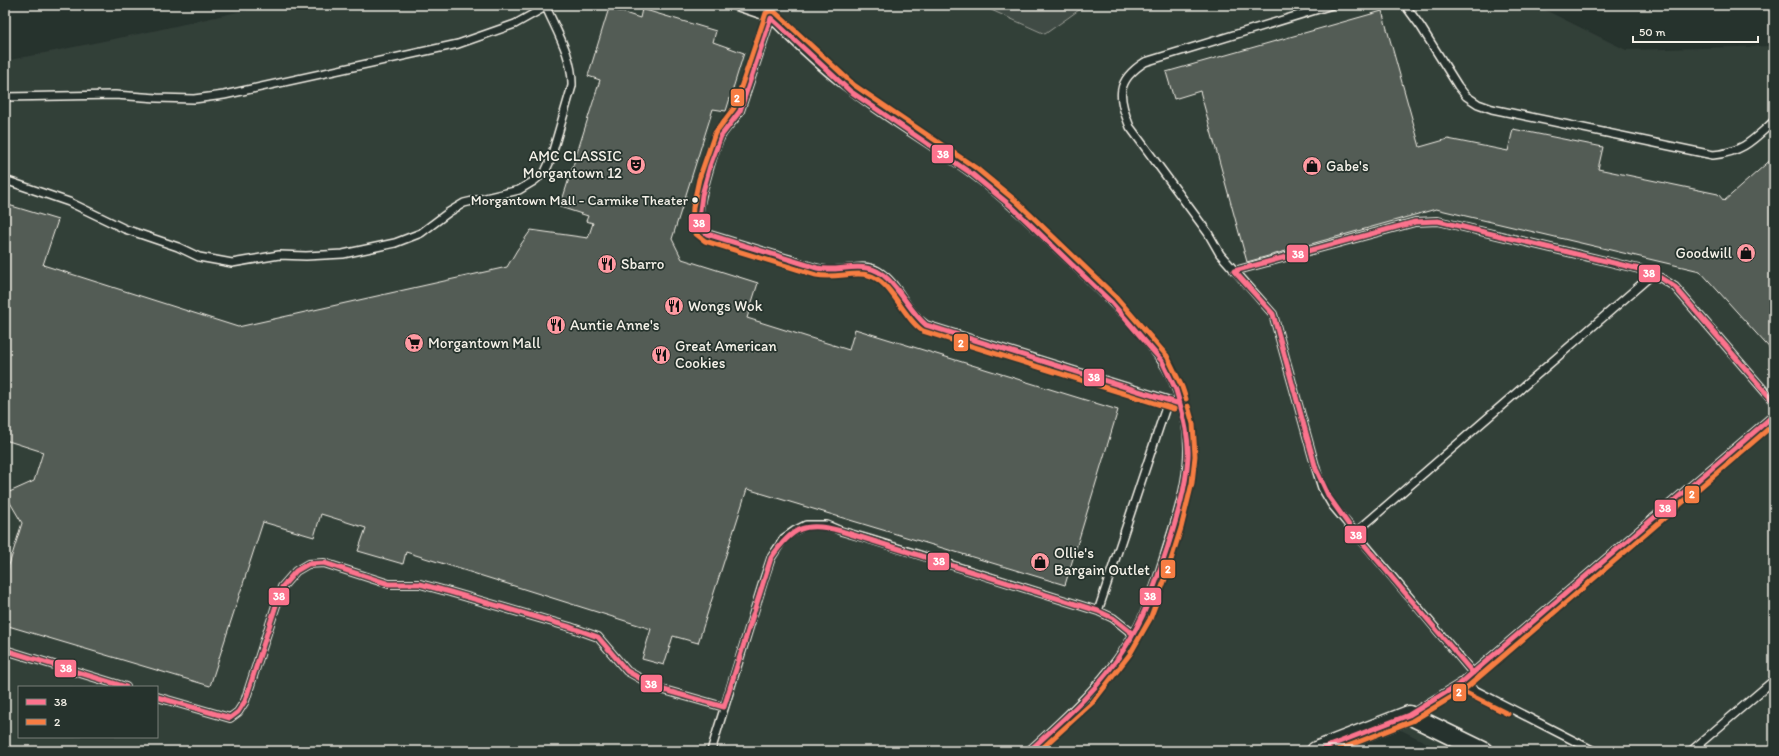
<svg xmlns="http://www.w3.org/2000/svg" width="1779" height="756" font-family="Itim,sans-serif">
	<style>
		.built { fill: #333f39; fill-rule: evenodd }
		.green { fill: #414b45; stroke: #9a9e96 }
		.building { fill: #525c55; stroke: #f4f1e8 }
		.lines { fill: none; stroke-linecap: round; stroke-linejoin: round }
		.service-casing { stroke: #f4f1e8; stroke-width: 10 }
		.tertiary-casing { stroke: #f4f1e8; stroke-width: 21 }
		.service { stroke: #26332d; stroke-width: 7 }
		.tertiary { stroke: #26332d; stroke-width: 18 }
		.bus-1-casing { stroke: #26332d; stroke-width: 8 }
		.bus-2-casing { stroke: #26332d; stroke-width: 8 }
		.bus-1 { stroke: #fc738d; stroke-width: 5 }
		.bus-2 { stroke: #f77d43; stroke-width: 5 }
		.bus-dot { fill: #f4f1e8; stroke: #26332d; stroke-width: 1.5 }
		.labels { text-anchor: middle; stroke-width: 3.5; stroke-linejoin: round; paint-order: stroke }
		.bus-label { font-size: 14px; fill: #f4f1e8; stroke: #26332d; text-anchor: end }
		.poi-label { font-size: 15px; fill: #f4f1e8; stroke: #26332d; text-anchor: start }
		.line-badge { stroke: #26332d; stroke-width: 1.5 }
		.badge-label { font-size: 11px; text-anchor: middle; font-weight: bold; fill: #fff }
	</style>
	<rect width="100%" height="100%" fill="#26332d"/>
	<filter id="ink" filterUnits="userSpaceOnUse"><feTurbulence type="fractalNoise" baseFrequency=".025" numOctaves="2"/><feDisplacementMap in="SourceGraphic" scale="8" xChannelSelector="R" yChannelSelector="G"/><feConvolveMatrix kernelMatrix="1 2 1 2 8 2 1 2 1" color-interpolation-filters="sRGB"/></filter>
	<g filter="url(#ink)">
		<path class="built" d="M269 5H980L1044 34 1086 5H1535L1626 50 1774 46V751H1443L1383 721 1327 751H5V61L153 31ZM19 687H157V737H19Z"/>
		<path class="green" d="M980 5H1086L1045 34Z"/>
		<path class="building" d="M609 8 640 18 642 9 716 31 713 42 744 53 726 111 713 109 672 239 682 259 758 283 747 318 849 350 855 329 1118 410 1065 585 747 489 698 643 673 636 664 665 642 659 651 629 406 552 403 564 358 551 366 528 321 514 314 537 263 522 210 686 5 625V578L22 523 5 494 34 481 43 452 5 440V204L58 220 43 265 238 327 507 267 517 250 531 230 588 238 593 223 586 221 588 216 560 207 600 80 588 76Z
			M1382 11 1420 147 1448 139 1508 151 1513 129 1603 147 1598 169 1718 194 1724 201 1774 157V353L1700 271 1436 209 1247 262 1200 91 1174 99 1166 72Z"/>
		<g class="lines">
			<g class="service-casing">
				<path id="service" d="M732 5 768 17
					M758 5C788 36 819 67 853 92 891 121 932 145 971 173 1010 202 1044 236 1078 269 1107 297 1138 327 1161 360 1173 378 1183 403 1186 424 1193 463 1181 504 1169 541 1161 566 1154 592 1143 616 1118 670 1073 711 1029 751
					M1332 5 1145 62C1115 81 1118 97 1130 127L1208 233 1220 254 1273 314 1316 469 1322 488 1332 505 1473 673
					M1405 5 1421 27 1458 86 1466 96 1478 104 1492 109 1713 155C1743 152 1753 140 1774 121
					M771 18 740 111C735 120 726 127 721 136 714 149 695 212 699 225 700 230 703 232 707 234 734 242 761 251 789 259 801 263 814 269 827 270 844 272 862 262 878 271 900 284 905 311 926 325L1181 404
					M5 97 115 95 157 98 194 99 224 95 458 44 515 24 549 5
					M5 180 69 202 125 229 178 247 199 257 232 263 279 255 306 256 343 254 395 243 421 233 449 212 464 203 519 190 534 181 545 172 550 161 572 86C573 58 557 32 546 7
					M1234 271 1415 222 1438 221 1639 269 1661 278 1675 287 1774 402
					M1355 533 1653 274
					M1098 611 1168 401
					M5 650 126 687
					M1461 683 1594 751
					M157 697 230 718 238 712 245 701 282 587 296 571 308 564 324 563 389 584H420L450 592 570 627 598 637 627 671 643 680 664 690 724 707
					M1411 714 1461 683 1774 415
					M711 751 765 576 771 558 784 538 794 531 806 525H827L841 531 872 540 1098 611 1113 618 1133 634
					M1691 751 1774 680"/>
			</g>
			<g class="tertiary-casing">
				<path id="tertiary" d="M1316 751 1409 715 1483 751"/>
			</g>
			<use href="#service" class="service"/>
			<use href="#tertiary" class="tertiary"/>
			<g class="bus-1-casing">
				<path id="bus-1" d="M771 18 850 91 972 174 1011 206 1111 302 1162 361 1176 390 1180 404 926 325C906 309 893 271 867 268 850 265 834 272 817 268L707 234 700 228 699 218 702 195 710 166 721 136 740 111Z
					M5 650 126 687
					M1473 673 1356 535 1329 497 1316 469 1273 314 1234 271 1415 222 1438 221 1639 269 1661 278 1675 287 1774 402
					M157 697 230 718 238 712 245 701 282 587 296 571 308 564 324 563 389 584H420L450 592 570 627 598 637 627 671 643 680 664 690 724 707 771 558C792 527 805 521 841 531L1098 611 1113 618 1133 634
					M1029 751C1063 720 1099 689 1124 649 1145 618 1156 582 1168 546 1177 517 1186 488 1188 457 1189 439 1185 421 1180 404
					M1316 751 1409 715 1461 683 1774 415"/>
			</g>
			<g class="bus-2-casing">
				<path id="bus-2" d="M1174 409 923 331C903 318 891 280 868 275 853 271 835 279 816 275L705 241 696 234 692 225 693 207 699 179 715 133 734 108 766 13 770 11 775 12 854 85 976 168 1016 201 1116 297 1167 356 1182 387 1186 399
					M1458 689 1508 714
					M1039 751 1093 702 1130 654 1150 619 1165 579 1181 528 1192 483 1195 456 1193 424 1188 406
					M1335 751 1412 721 1465 689 1774 424"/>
			</g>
			<use href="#bus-1" class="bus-1"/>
			<use href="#bus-2" class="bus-2"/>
		</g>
	</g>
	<defs>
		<g id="theatre-disc" transform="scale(1)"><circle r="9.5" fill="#ff9aa2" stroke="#26332d"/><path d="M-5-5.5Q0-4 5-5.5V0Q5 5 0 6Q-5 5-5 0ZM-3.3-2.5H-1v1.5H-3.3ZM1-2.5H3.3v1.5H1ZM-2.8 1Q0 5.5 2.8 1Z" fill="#111"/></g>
		<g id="shop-disc" transform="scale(1)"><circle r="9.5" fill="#ff9aa2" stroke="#26332d"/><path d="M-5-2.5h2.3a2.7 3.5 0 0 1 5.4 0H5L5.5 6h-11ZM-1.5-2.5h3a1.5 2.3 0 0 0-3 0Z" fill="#111"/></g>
		<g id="restaurant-disc" transform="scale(1)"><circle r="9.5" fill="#ff9aa2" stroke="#26332d"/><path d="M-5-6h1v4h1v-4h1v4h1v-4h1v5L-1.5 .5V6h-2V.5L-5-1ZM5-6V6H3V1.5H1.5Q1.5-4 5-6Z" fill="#111"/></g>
		<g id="supermarket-disc" transform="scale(1)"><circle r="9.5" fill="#ff9aa2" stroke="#26332d"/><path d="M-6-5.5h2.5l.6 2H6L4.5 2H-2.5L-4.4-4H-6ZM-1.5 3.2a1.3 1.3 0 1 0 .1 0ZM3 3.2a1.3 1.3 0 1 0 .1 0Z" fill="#111"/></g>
	</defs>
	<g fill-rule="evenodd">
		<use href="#theatre-disc" x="636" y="165"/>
		<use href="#shop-disc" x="1312" y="166"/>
		<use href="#shop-disc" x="1746" y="253"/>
		<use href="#restaurant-disc" x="607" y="264"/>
		<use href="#restaurant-disc" x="674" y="306"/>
		<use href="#restaurant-disc" x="556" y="325"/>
		<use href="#supermarket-disc" x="414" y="343"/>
		<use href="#restaurant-disc" x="661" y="355"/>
		<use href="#shop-disc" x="1040" y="562"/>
	</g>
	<circle class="bus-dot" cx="695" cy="200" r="3.5"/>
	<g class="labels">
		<g class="bus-label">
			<text x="688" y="205">Morgantown Mall - Carmike Theater</text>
		</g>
		<g class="poi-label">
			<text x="622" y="161" text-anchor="end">AMC CLASSIC<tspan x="622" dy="17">Morgantown 12</tspan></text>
			<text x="1326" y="171">Gabe's</text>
			<text x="1732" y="258" text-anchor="end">Goodwill</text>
			<text x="621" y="269">Sbarro</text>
			<text x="688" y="311">Wongs Wok</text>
			<text x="570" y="330">Auntie Anne's</text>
			<text x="428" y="348">Morgantown Mall</text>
			<text x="675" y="351">Great American<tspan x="675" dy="17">Cookies</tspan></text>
			<text x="1054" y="558">Ollie's<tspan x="1054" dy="17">Bargain Outlet</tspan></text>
		</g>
	</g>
	<g class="line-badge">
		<rect x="730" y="88" width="15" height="19" rx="4" fill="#f77d43"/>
		<rect x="931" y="144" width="23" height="20" rx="4" fill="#fc738d"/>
		<rect x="688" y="213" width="23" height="20" rx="4" fill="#fc738d"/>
		<rect x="1286" y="244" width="23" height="19" rx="4" fill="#fc738d"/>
		<rect x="1638" y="264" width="23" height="19" rx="4" fill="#fc738d"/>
		<rect x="953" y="333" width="16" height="19" rx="4" fill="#f77d43"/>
		<rect x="1083" y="368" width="22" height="19" rx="4" fill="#fc738d"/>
		<rect x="1684" y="485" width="16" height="19" rx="4" fill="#f77d43"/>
		<rect x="1654" y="499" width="23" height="19" rx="4" fill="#fc738d"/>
		<rect x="1344" y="525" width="23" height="19" rx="4" fill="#fc738d"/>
		<rect x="927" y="552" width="23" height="19" rx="4" fill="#fc738d"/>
		<rect x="1160" y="559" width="16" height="20" rx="4" fill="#f77d43"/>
		<rect x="268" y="587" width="22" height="19" rx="4" fill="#fc738d"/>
		<rect x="1139" y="587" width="23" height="19" rx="4" fill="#fc738d"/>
		<rect x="54" y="659" width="23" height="19" rx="4" fill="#fc738d"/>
		<rect x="640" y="674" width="23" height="19" rx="4" fill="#fc738d"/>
		<rect x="1452" y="683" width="15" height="19" rx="4" fill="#f77d43"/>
	</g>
	<g class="badge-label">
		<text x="737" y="102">2</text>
		<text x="943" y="158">38</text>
		<text x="699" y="227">38</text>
		<text x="1298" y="258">38</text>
		<text x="1649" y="277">38</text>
		<text x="961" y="347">2</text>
		<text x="1094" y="381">38</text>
		<text x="1692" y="498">2</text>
		<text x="1665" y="512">38</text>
		<text x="1356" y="539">38</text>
		<text x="939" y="565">38</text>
		<text x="1168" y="573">2</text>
		<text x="279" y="600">38</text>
		<text x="1150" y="600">38</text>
		<text x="66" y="672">38</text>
		<text x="651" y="688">38</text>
		<text x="1459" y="696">2</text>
	</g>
	<rect width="1779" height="756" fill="none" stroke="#26332d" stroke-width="20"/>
	<rect x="10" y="10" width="1759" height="736" fill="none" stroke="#f4f1e8" stroke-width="1.5" filter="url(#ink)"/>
	<rect x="18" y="686" width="140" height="52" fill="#26332d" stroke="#787f78"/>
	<rect x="26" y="699" width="20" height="6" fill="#fc738d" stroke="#787f78"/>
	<text x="54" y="706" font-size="12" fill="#f4f1e8">38</text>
	<rect x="26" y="719" width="20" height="6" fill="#f77d43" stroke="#787f78"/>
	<text x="54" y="726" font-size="12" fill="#f4f1e8">2</text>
	<path d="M1633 36v6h125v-6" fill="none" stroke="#f4f1e8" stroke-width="2"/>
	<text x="1639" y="36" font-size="12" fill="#f4f1e8" stroke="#26332d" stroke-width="3" paint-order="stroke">50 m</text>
</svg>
